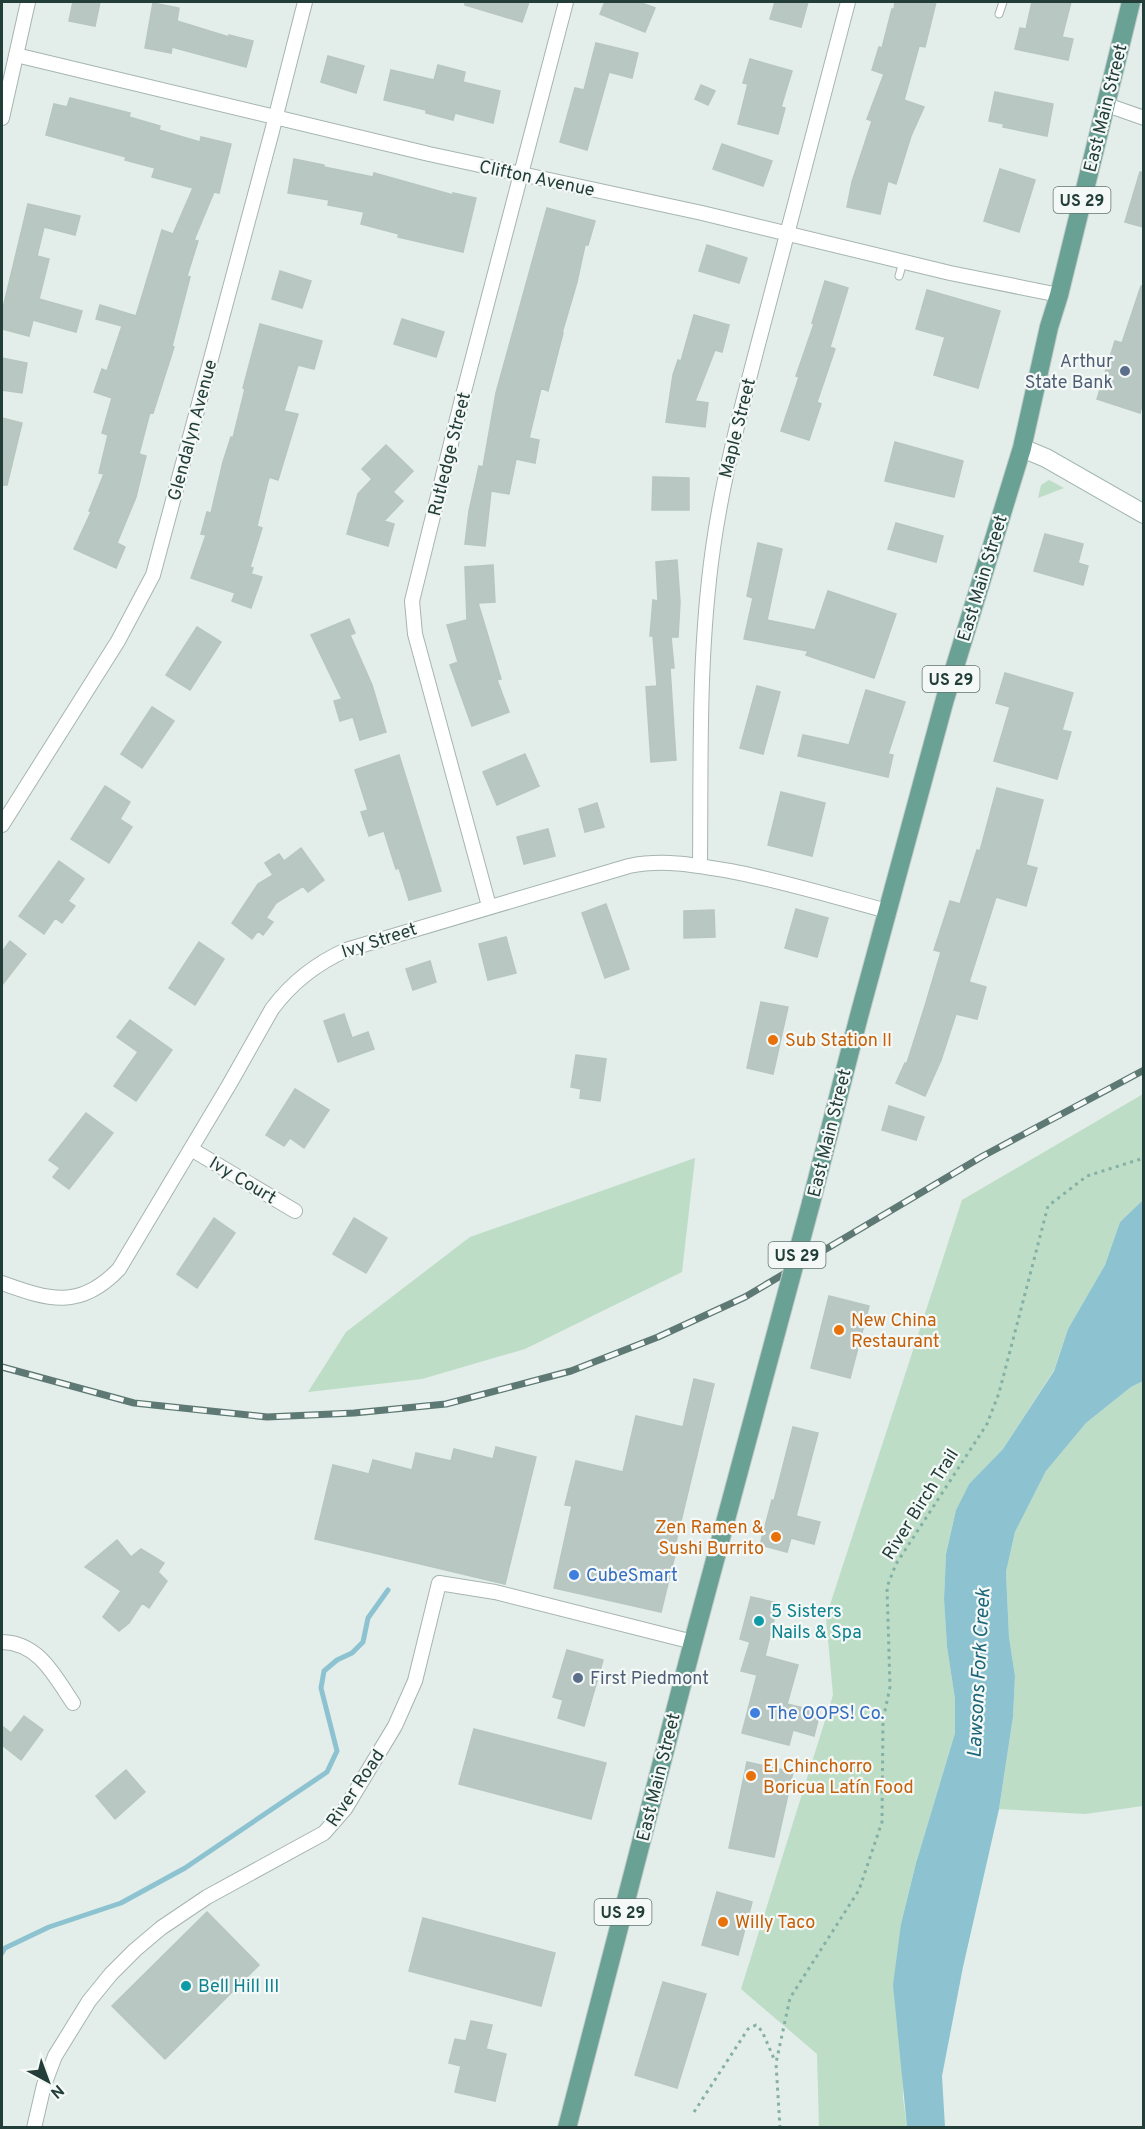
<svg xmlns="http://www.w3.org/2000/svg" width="1145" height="2129" font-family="Overpass,sans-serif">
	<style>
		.green { fill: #bdddc7 }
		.water { fill: #8dc3d0 }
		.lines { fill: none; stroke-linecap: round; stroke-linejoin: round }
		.stream { stroke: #8dc3d0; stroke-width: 5 }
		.building { fill: #b9c7c2; stroke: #b6c6c0; stroke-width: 1.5 }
		.lane-casing { stroke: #a6b5b0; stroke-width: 9 }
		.street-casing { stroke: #a6b5b0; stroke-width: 16 }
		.secondary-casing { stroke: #a2b8b1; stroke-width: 20 }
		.primary-casing { stroke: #c1c9c7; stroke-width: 20 }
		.path { stroke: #85b0a4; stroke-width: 3; stroke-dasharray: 3 4.5; stroke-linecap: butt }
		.lane { stroke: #fff; stroke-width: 7 }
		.street { stroke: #fff; stroke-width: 14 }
		.secondary { stroke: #fff; stroke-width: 18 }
		.primary { stroke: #69a195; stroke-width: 18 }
		.rail-casing { stroke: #5e7973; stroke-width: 7 }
		.rail { stroke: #f4f9f7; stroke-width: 4.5; stroke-dasharray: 14; stroke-linecap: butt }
		.primary-bridge-casing { stroke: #c1c9c7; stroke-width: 20; stroke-linecap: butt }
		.primary-bridge { stroke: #69a195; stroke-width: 18 }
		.service-dot { fill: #5c6f8a; stroke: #f4f9f7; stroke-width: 2 }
		.food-dot { fill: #e8710a; stroke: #f4f9f7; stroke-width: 2 }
		.shop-dot { fill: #3f7fe0; stroke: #f4f9f7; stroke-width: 2 }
		.culture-dot { fill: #0f9aa8; stroke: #f4f9f7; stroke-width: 2 }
		.labels { text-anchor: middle; stroke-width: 4.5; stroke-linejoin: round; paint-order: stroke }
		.shield { fill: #f4f9f7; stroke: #627671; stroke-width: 1.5 }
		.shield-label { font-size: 16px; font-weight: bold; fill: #233e38 }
		.street-label { font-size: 18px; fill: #233e38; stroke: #f4f9f7 }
		.service-label { font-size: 18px; fill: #4e5e75; stroke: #f4f9f7; text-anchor: end }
		.food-label { font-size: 18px; fill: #c56008; stroke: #f4f9f7; text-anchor: start }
		.shop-label { font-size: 18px; fill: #366cbe; stroke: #f4f9f7; text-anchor: start }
		.culture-label { font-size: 18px; fill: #0d838f; stroke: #f4f9f7; text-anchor: start }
		.water-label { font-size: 20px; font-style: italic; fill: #1e6679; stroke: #f4f9f7 }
	</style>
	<rect width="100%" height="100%" fill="#e3ede9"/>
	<path class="green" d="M1049 480 1064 488 1038 498 1041 485Z
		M1143 1094V1200L1120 1222 1105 1265 1068 1329 1054 1370 1003 1449 969 1484 956 1510 946 1554 944 1599 947 1647 955 1699V1733L916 1863 901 1924 903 2098 907 2127H819L817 2054 741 1989 833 1695 826 1617 962 1200Z
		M695 1158 682 1272 525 1349 422 1379 308 1392 346 1332 470 1237Z
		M1143 1381V1806L1085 1814 999 1809 1013 1717 1015 1676 1009 1637 1006 1572 1015 1532 1046 1471 1086 1423 1131 1387Z"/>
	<path class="water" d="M1143 1200V1381L1131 1387 1086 1423 1046 1471 1015 1532 1006 1572 1009 1637 1015 1676 1013 1717 999 1809 963 1967 942 2076 945 2127H907L893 1985 901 1924 916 1863 955 1733V1699L947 1647 944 1599 946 1554 956 1510 969 1484 1003 1449 1054 1371 1068 1329 1105 1265 1120 1222Z"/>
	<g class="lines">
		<path class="stream" d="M2 1953 5 1948 49 1927 121 1903 185 1868 327 1772 337 1751 321 1688 324 1671 337 1660 352 1653 363 1642 368 1618 388 1590"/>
	</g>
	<path class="building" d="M73 2H100L95 26 69 21Z
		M465 2H529L522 22 465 5Z
		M605 2H639L655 8 645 32 600 14Z
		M775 2H808L801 27 770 19Z
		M895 2H936L925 47 919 46 904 100 924 107 911 136 896 184 888 181 880 214 847 207 852 182 872 121 867 119 884 74 872 70 879 47 882 48 892 9H894Z
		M1032 2H1071L1062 37 1073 39 1068 60 1015 49 1020 28 1026 29Z
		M153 3 179 8 177 21 229 37V35L253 41 246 67 172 47 171 53 145 48Z
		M596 43 638 53 632 78 609 72 587 150 560 142 575 88 584 90Z
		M328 56 364 66 356 93 321 82Z
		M750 59 792 71 781 107 785 108 778 134 738 124 748 84 743 83Z
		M438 65 465 72 463 82 500 91 493 123 455 113 453 120 426 113V110L384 100 391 70 434 80Z
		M701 85 715 91 708 105 695 99Z
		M995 92 1053 104 1047 136 1003 127 1004 124 989 121Z
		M70 98 130 113 129 117 160 126 159 130 200 142 201 137 231 144 219 193 214 192 194 240 198 241 187 276 190 277 172 346 174 347 153 413 150 412 139 454 146 456 136 497 117 543 125 547 116 568 74 549 91 512 89 511 104 474 99 473 108 435 102 433 112 398 94 392 102 369 107 371 122 326 96 319 100 305 136 316 162 230 173 234 193 188 152 177 155 168 125 160 126 157 46 135 54 104 67 107Z
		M722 144 772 161 763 186 713 169Z
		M294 159 324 165V167L373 177 374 173 453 195V193L476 198 463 252 398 237 399 234 361 224 364 212 328 205 329 200 288 193Z
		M1000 169 1035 180 1019 232 984 221Z
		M1140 172H1143V227L1125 222Z
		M28 204 80 216 75 235 44 227 37 256 49 259 39 299 82 311 76 332 33 320 29 336 2 329V312Z
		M547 208 595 221 588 245H585L577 282 562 333H563L548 391 541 388 529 438 539 440 535 463 516 459 509 494 491 491 485 546 465 544 469 511 479 466 483 467 496 393Z
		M707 245 747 258 739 283 699 271Z
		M280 271 311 281 302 308 272 299Z
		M825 281 848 288 830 347 835 349 817 402 821 404 809 440 781 431 799 377 796 376 814 324 812 323Z
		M1141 286H1143V402L1140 413 1097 399 1115 341 1122 343Z
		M927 290 1000 311 978 388 934 375 945 337 916 329Z
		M694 315 729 325 722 352 715 350 695 401 708 403 705 427 666 422 673 375 678 360 681 361Z
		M402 319 444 332 436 357 394 344Z
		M260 324 322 341 314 369 298 365 284 411 298 414 278 480 269 477 257 526 262 528 250 567 253 568 251 574 262 577 251 608 232 601 235 593 191 578 206 535 201 534 207 512 211 513 223 462 231 437 233 438 245 389 243 388Z
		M2 358 27 363 22 393 2 390Z
		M2 418 22 423 7 485H2Z
		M895 442 963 461 954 497 885 481Z
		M386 445 413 471 393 492 403 501 384 521 394 524 388 546 347 534 358 494 372 479 362 469Z
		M653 477 689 478V510H652Z
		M896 523 943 536 936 562 888 549Z
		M1045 534 1083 544 1078 563 1088 566 1083 585 1034 571Z
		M758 543 782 549 767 620 815 630 828 591 896 614 874 678 806 655 808 651 744 639 753 598 747 596Z
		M677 560 680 602 678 637H671L674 668H670L676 760 651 762 646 687 657 686 653 636H650L653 600 658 601 656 562Z
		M493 565 495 602 478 603 501 679 497 680 509 712 472 726 450 665 458 662 447 625 467 620 465 567Z
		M349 619 355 633 350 635 372 685 386 732 360 740 353 717 340 721 334 701 342 699 311 635Z
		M197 627 221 642 190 690 166 675Z
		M1005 673 1073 693 1062 730 1071 732 1057 779 994 761 1010 707 996 703Z
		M757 686 780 692 763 754 740 748Z
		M866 690 905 702 888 754 893 755 888 777 798 756 803 735 849 745Z
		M152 707 174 721 142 768 121 754Z
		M525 754 539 786 497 805 483 772Z
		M399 755 441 891 409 900 399 868 396 869 384 831 369 836 361 812 368 810 355 770Z
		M105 786 130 802 120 819 132 827 109 863 71 839Z
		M997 788 1043 800 1026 865 1037 868 1026 906 996 897 969 982 986 987 977 1019 956 1014 941 1060 925 1096 896 1083 905 1063H907L925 1006 941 952 934 950 950 901 960 904 977 850 980 851Z
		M781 792 825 803 812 856 768 845Z
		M597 803 604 827 585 832 579 809Z
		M548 829 555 856 524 864 517 837Z
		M301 848 324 880 308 892 303 886 276 903 266 918 273 922 263 935 258 931 252 939 232 923 258 884 273 875 265 863 279 854 284 861Z
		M59 861 84 879 68 901 75 906 62 923 55 918 44 934 19 916Z
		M606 904 629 969 605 978 582 913Z
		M796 909 828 918 817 957 785 948Z
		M714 910 715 937 684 938V911Z
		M506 937 516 973 488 980 479 944Z
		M10 941 26 954 2 985V952Z
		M199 942 224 959 195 1005 169 988Z
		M430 961 436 982 413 990 406 969Z
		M761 1002 788 1007 773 1074 747 1068Z
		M344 1014 352 1038 368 1032 374 1049 338 1062 324 1021Z
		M130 1020 172 1050 136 1101 114 1086 138 1052 117 1037Z
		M576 1055 606 1059 600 1101 580 1098 581 1089 571 1087Z
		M295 1089 329 1110 304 1148 290 1138 284 1146 266 1135Z
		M889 1106 924 1117 916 1140 882 1130Z
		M86 1113 113 1133 69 1189 53 1177 60 1168 49 1160Z
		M214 1218 235 1233 197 1288 177 1274Z
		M354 1218 387 1238 366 1273 333 1254Z
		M829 1296 869 1306 850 1378 811 1368Z
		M694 1379 714 1384 674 1550 676 1551 661 1612 554 1588 572 1506 565 1505 576 1461 623 1472 636 1416 683 1427Z
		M793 1427 818 1433 796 1516 820 1522 814 1544 791 1538 787 1552 760 1545 772 1500 774 1501Z
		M496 1447 536 1457 505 1584 315 1539 333 1465 369 1474 373 1460 412 1470 416 1453 451 1461 454 1449 493 1459Z
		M117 1540 131 1557 141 1549 164 1563 158 1572 167 1581 149 1608 142 1603 129 1623 119 1631 103 1617 121 1591 85 1567Z
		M751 1597 778 1603 765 1656 798 1665 787 1704 820 1712 814 1736 793 1730 789 1745 742 1733 757 1675 741 1671 750 1642 740 1639Z
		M567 1650 603 1660 584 1726 558 1718 563 1700 553 1697Z
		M24 1716 43 1730 21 1760 2 1745V1726L11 1733Z
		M474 1729 606 1763 591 1819 459 1784Z
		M747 1762 793 1772 774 1857 729 1848Z
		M126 1770 145 1792 115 1819 96 1796Z
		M717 1892 752 1902 738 1955 702 1945Z
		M207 1912 259 1965 165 2059 112 2006Z
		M423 1918 555 1953 541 2006 409 1971Z
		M663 1982 706 1994 677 2088 635 2075Z
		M471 2021 492 2025 486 2049 506 2054 495 2101 455 2092 461 2066 449 2063 455 2039 466 2041Z"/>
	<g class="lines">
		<g class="lane-casing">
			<path id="lane" d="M999 14 1003 2
				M899 276 903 262"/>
		</g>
		<g class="street-casing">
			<path id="street" d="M16 55 429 154 702 213 950 273 1059 295
				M1107 105 1144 118
				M2 118 28 2
				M2 825 118 641 153 575 271 135 305 2
				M700 866C701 760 698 654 713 548 724 470 745 394 765 318 792 212 820 107 848 2
				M489 906 415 634 412 601 462 399 566 2
				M191 1149 295 1211
				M2 1283C49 1300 80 1310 119 1269L229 1085 272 1009C292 982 315 964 346 950L629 866C664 859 695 865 730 871 783 881 835 897 887 911
				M2 1642C39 1643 54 1675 73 1703
				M34 2128 44 2085 55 2056 89 2001 111 1974 135 1950 161 1928 207 1897 324 1833 345 1809 395 1726 415 1681 439 1583 495 1592 693 1642"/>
		</g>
		<g class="secondary-casing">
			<path id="secondary" d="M1022 448 1046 458 1144 514"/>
		</g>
		<g class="primary-casing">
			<path id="primary" d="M811 1203 859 1016 945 699 1022 448 1049 327 1059 295 1131 2
				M567 2128 693 1642 783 1307"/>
		</g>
		<path class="path" d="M694 2112 748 2029 756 2025 762 2031 775 2061
			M780 2128 776 2063 790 1998 859 1890 882 1822 883 1720 890 1687 887 1587 896 1564 987 1424 999 1393 1048 1206 1087 1176 1144 1158"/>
		<use href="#lane" class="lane"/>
		<use href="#street" class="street"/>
		<use href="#secondary" class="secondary"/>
		<use href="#primary" class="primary"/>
		<g class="rail-casing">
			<path id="rail" d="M2 1367 134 1403 267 1417 354 1413 446 1404 571 1371 658 1337 745 1297 983 1156 1144 1070"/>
		</g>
		<use href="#rail" class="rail"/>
		<g class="primary-bridge-casing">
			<path id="primary-bridge" d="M783 1307 811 1203"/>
		</g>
		<use href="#primary-bridge" class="primary-bridge"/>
	</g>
	<g class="service-dot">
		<circle cx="1125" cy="371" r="6"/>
		<circle cx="578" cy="1678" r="6"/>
	</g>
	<g class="food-dot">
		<circle cx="773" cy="1040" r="6"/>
		<circle cx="839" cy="1330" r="6"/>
		<circle cx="776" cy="1537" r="6"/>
		<circle cx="751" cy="1776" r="6"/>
		<circle cx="723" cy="1922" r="6"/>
	</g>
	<g class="shop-dot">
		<circle cx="574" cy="1575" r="6"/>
		<circle cx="755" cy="1713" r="6"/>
	</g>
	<g class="culture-dot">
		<circle cx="759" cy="1621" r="6"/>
		<circle cx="186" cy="1986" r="6"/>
	</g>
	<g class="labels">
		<g class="shield">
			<rect x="1053.5" y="187" width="57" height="26" rx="4.5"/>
			<rect x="922.5" y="666" width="57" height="26" rx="4.5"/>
			<rect x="768.5" y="1242" width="57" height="26" rx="4.5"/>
			<rect x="594.5" y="1899" width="57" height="26" rx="4.5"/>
		</g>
		<g class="shield-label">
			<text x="1082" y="206">US 29</text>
			<text x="951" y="685">US 29</text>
			<text x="797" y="1261">US 29</text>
			<text x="623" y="1918">US 29</text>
		</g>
		<g class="street-label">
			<text transform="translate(1105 108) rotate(-76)" y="6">East Main Street</text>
			<text transform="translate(537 178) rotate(12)" y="6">Clifton Avenue</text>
			<text transform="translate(737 428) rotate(-76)" y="6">Maple Street</text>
			<text transform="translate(192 430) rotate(-75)" y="6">Glendalyn Avenue</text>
			<text transform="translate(449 454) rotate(-76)" y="6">Rutledge Street</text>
			<text transform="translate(982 578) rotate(-73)" y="6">East Main Street</text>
			<text transform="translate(379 940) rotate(-18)" y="6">Ivy Street</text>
			<text transform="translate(829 1133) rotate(-76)" y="6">East Main Street</text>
			<text transform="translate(243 1180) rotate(31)" y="6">Ivy Court</text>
			<text transform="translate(920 1504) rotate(-58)" y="6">River Birch Trail</text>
			<text transform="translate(658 1777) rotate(-76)" y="6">East Main Street</text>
			<text transform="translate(355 1788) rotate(-56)" y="6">River Road</text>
		</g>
		<g class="service-label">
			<text x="1113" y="367">Arthur<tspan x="1113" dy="21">State Bank</tspan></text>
			<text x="590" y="1684" text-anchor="start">First Piedmont</text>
		</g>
		<g class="food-label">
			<text x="785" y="1046">Sub Station II</text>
			<text x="851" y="1326">New China<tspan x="851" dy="21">Restaurant</tspan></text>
			<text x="764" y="1533" text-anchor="end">Zen Ramen &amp;<tspan x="764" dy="21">Sushi Burrito</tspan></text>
			<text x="763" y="1772">El Chinchorro<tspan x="763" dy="21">Boricua Latín Food</tspan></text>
			<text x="735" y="1928">Willy Taco</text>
		</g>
		<g class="shop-label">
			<text x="586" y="1581">CubeSmart</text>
			<text x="767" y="1719">The OOPS! Co.</text>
		</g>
		<g class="culture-label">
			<text x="771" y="1617">5 Sisters<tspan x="771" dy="21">Nails &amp; Spa</tspan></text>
			<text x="198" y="1992">Bell Hill III</text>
		</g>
		<g class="water-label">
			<text transform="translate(978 1673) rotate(-87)" y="7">Lawsons Fork Creek</text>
		</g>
	</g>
	<rect width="1145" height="2129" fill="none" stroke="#233e38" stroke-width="6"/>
	<g transform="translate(48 2081) rotate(139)" stroke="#f4f9f7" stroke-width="4.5" paint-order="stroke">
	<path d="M0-4.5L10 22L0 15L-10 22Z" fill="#233e38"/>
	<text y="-9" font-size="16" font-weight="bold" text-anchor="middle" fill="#233e38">N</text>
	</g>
</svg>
